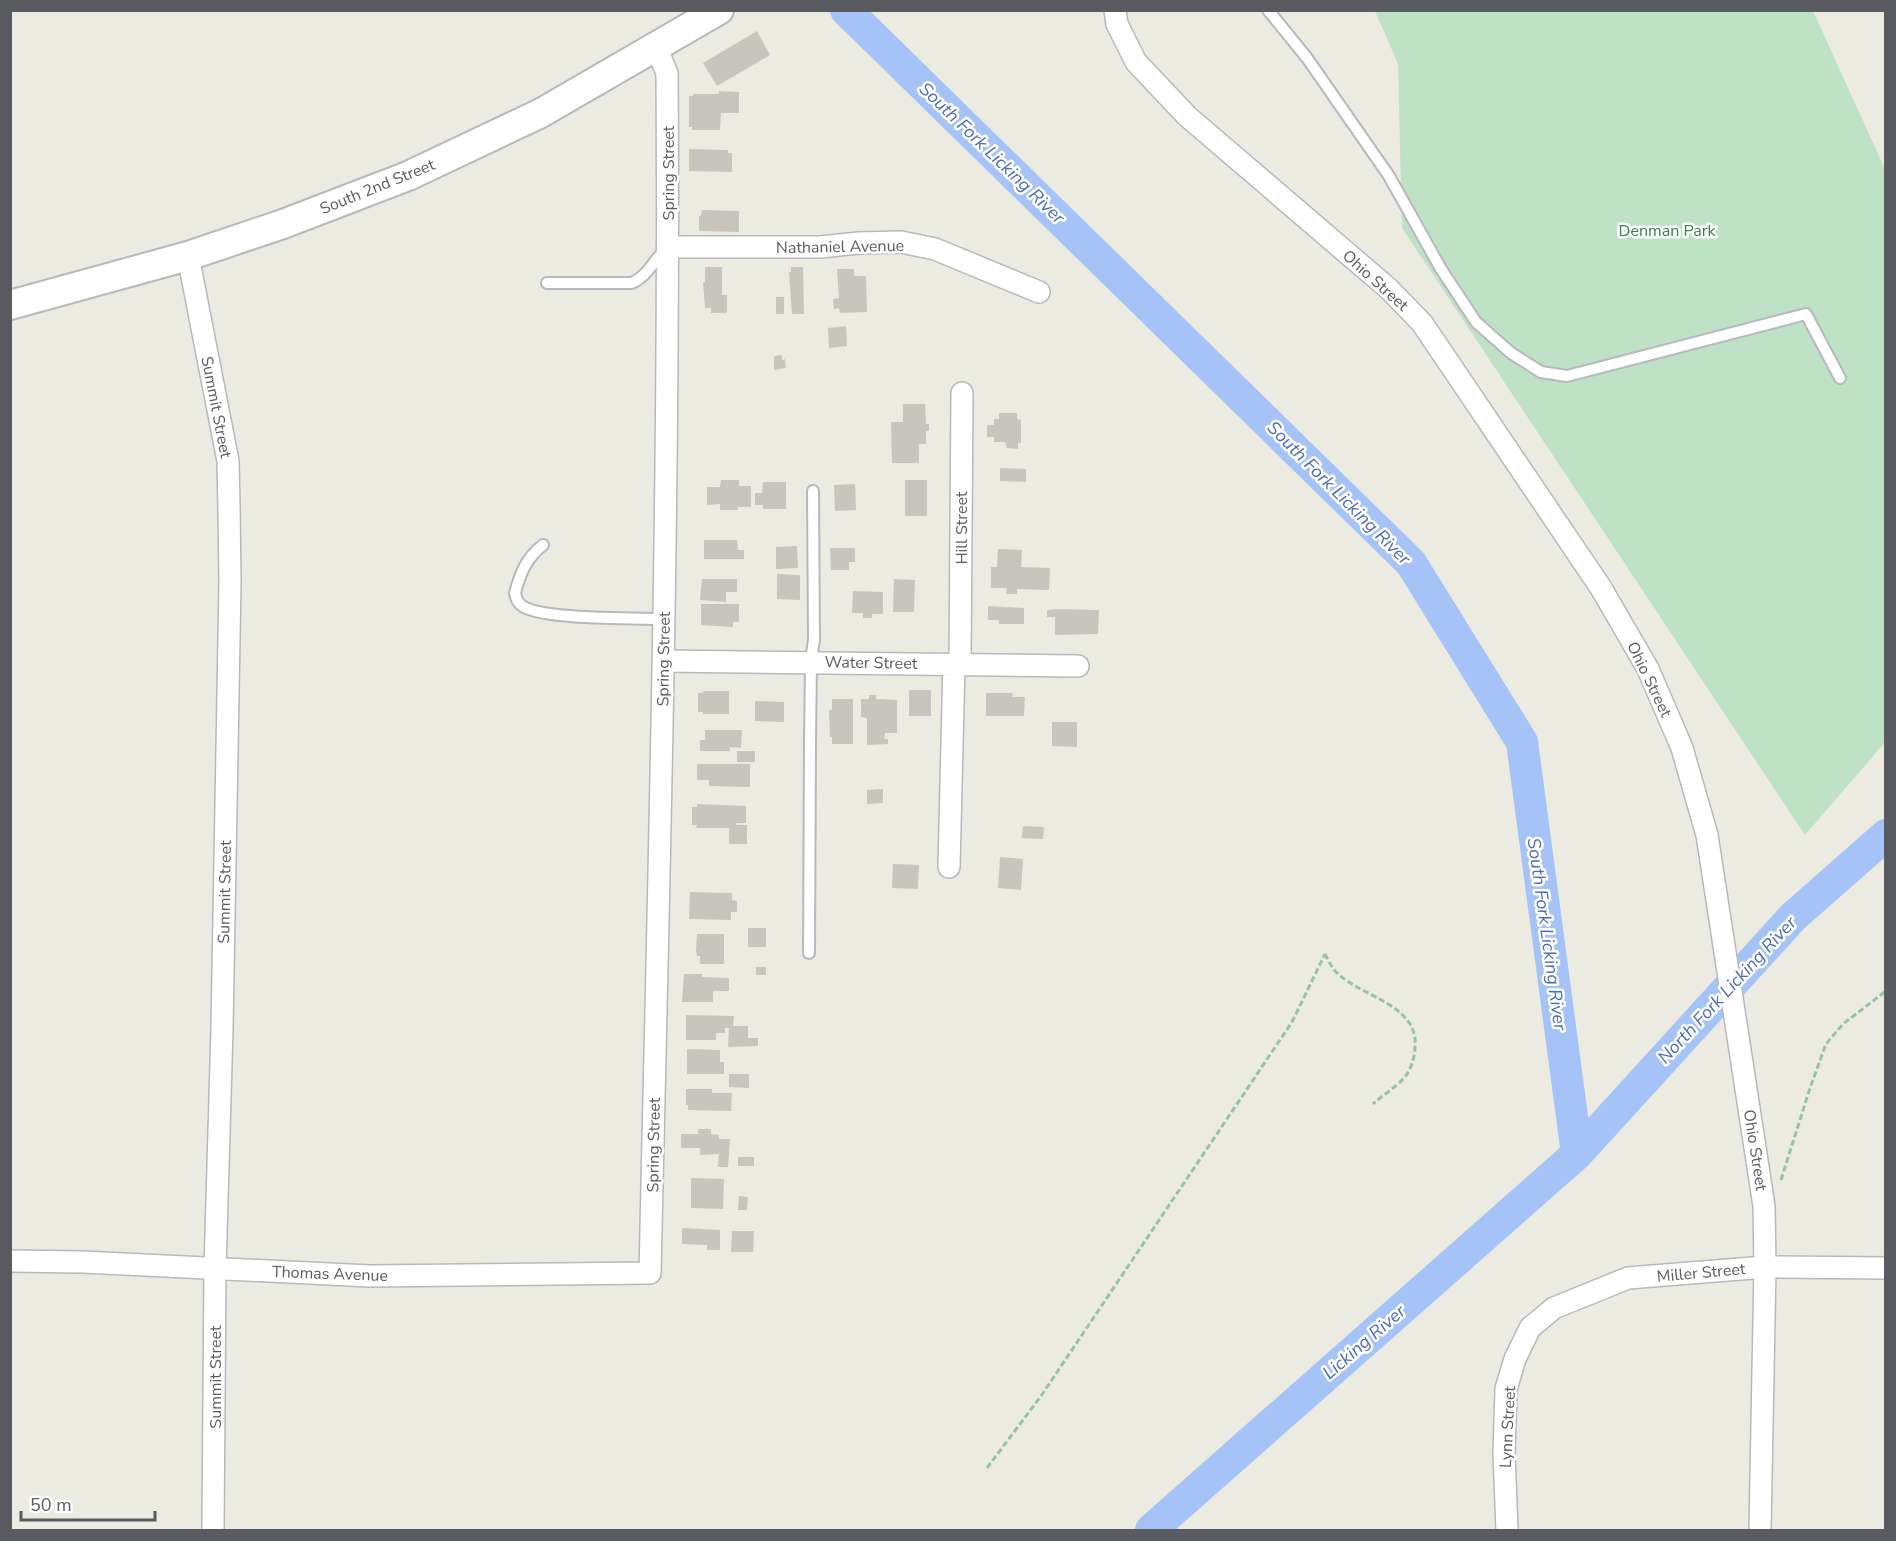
<svg xmlns="http://www.w3.org/2000/svg" width="1896" height="1541" font-family="'Nunito Sans',sans-serif">
	<style>
		.green { fill: #bfe1c6 }
		.lines { fill: none; stroke-linecap: round; stroke-linejoin: round }
		.river { stroke: #a6c3f7; stroke-width: 32 }
		.building { fill: #c7c5be }
		.lane-casing { stroke: #b7b8bd; stroke-width: 14 }
		.street-casing { stroke: #b7b8bd; stroke-width: 24 }
		.secondary-casing { stroke: #b7b8be; stroke-width: 32 }
		.path { stroke: #9ac0ad; stroke-width: 3; stroke-dasharray: 6 3; stroke-linecap: butt }
		.lane { stroke: #fff; stroke-width: 10 }
		.street { stroke: #fff; stroke-width: 21 }
		.secondary { stroke: #fff; stroke-width: 28 }
		.labels { text-anchor: middle; stroke-width: 5; stroke-linejoin: round; paint-order: stroke }
		.street-label { font-size: 16px; fill: #5a5b61; stroke: #fff }
		.park-label { font-size: 16px; fill: #3b7e4c; stroke: #fff }
		.water-label { font-size: 18px; font-style: italic; fill: #4c6bb7; stroke: #fff }
	</style>
	<rect width="100%" height="100%" fill="#ebebe1"/>
	<path class="green" d="M1375 11H1813L1885 169 1886 741 1805 835 1402 228 1398 64Z"/>
	<g class="lines">
		<path class="river" d="M846 10 1411 563 1522 742 1577 1154
			M1151 1530 1577 1154 1793 917 1886 835"/>
	</g>
	<path class="building" d="M757 31 770 55 717 86 703 63Z
		M719 91 739 92V113H721L720 130H692V127H689V96H693V94H719Z
		M689 149 728 150V153H732V172L689 171Z
		M702 210 739 211V232L699 231V216H701Z
		M705 267H722V295H727V313H711V308H705L703 282H705Z
		M791 267H803L804 314H792L789 272H791Z
		M837 269H854V276H866L867 312 840 313 839 308 834 309 833 299 839 298Z
		M776 297H784V314H776Z
		M846 326 847 346 829 348 828 328Z
		M782 355V360L785 359 786 368 774 370V356Z
		M903 404H925L926 424H929V431H926V444H919V463H892L891 422H903Z
		M999 413H1017V419L1021 420V443H1018V449L1007 448 1005 442H994V437H987V425H994V419H999Z
		M1000 468 1026 469V482L1000 481Z
		M721 480H739V486H751V507H738V510H720V504L707 505V487H720Z
		M905 480H927V516H905Z
		M763 482H786V509H763V505H755V493H762Z
		M855 484 856 510 835 511 834 485Z
		M704 540H737L738 550H744V559H704Z
		M797 546 798 568 776 569V547Z
		M830 548H855V562H849V570H831Z
		M998 549 1022 550 1021 567 1050 568 1049 590 1017 589V594H1006L1007 588H991V567H997Z
		M777 574 800 575V600L777 599Z
		M702 579H737V592H726V602L700 600Z
		M894 579 915 580 914 612H893Z
		M853 591 883 592V614H872V618H863V613H852Z
		M701 604H739V622H733V627L701 625Z
		M988 606 1024 608V624H999V620H988Z
		M1056 609 1099 610 1098 634 1055 635V617H1047V610Z
		M909 690H931V716H909Z
		M703 691H729V714H703V712H698V693H703Z
		M986 693H1013L1012 697H1025L1024 716H986Z
		M869 695H876V699L897 700V733H885L884 739H888V744L867 745V718L861 717V699H869Z
		M832 699H853V744H832V737H830L829 710H832Z
		M755 701 784 702V722L755 721Z
		M1052 722H1077V747L1052 746Z
		M705 730H742L741 748 730 747V751H700V740H705Z
		M737 751H755V762H737Z
		M697 764H750V787L709 786V780H697Z
		M883 789V803L867 804V790Z
		M697 804 746 806V823H736V825H747V844H729V828H696L697 825H692V807H697Z
		M1023 826 1044 827 1043 839 1022 838Z
		M1000 857 1023 859 1021 890 998 888Z
		M893 864 919 865 918 889 892 888Z
		M690 892 732 893V900L737 901V912H731V920L689 919Z
		M748 928H766V947H748Z
		M697 934H724V964H700V956H697L696 951Z
		M756 967H766V975H756Z
		M684 974H702V977L729 978V991H713V1002H682Z
		M686 1015 734 1016 733 1026H748V1038H758V1046L728 1047 729 1028H725V1033H716V1040H686Z
		M687 1049 720 1050V1062H724V1074H687Z
		M729 1074H749V1088L729 1087Z
		M686 1089H712V1093H732L731 1111 688 1110V1105H686Z
		M698 1129H711V1134L719 1135V1139H730L728 1167H718L719 1154 700 1155V1148H681V1134H698Z
		M738 1157H754V1166H738Z
		M691 1178 724 1179 723 1209 691 1208Z
		M739 1196 748 1197 747 1210H738Z
		M682 1228 720 1230V1250H707V1245L682 1244Z
		M732 1231H754L753 1252H731Z"/>
	<g class="lines">
		<g class="lane-casing">
			<path id="lane" d="M1268 10 1307 58 1389 176 1441 269 1476 322 1511 353 1541 372 1567 376 1806 314 1840 378
				M547 283H632C648 276 654 259 667 248
				M543 545C526 558 520 574 515 593 516 598 517 602 521 605 538 620 636 618 663 619
				M809 953 810 742 811 661 814 640 813 491"/>
		</g>
		<g class="street-casing">
			<path id="street" d="M1115 10 1117 24 1136 62 1187 116 1389 289 1422 323 1601 588 1648 669 1682 748 1707 835 1764 1206 1765 1267 1760 1530
				M668 247H820L859 243 901 242 935 249 1039 292
				M188 256 228 461 229 507 230 582 222 1029 215 1269 213 1530
				M664 661 1078 666
				M960 663 962 393
				M949 867 954 663
				M10 1261 83 1262 370 1276 650 1273C659 873 670 473 667 73L656 47
				M1507 1530 1504 1454 1506 1389 1515 1359 1530 1328 1554 1308 1628 1278 1765 1267 1886 1268"/>
		</g>
		<g class="secondary-casing">
			<path id="secondary" d="M10 305 188 256 283 224 408 176 541 113 719 10"/>
		</g>
		<path class="path" d="M1325 954C1328 960 1332 968 1337 973 1362 997 1419 1005 1415 1047 1415 1057 1411 1069 1405 1077 1396 1087 1383 1095 1373 1104
			M1781 1180 1810 1088 1826 1044 1843 1024 1886 991
			M987 1468 1041 1396 1292 1022 1325 954"/>
		<use href="#lane" class="lane"/>
		<use href="#street" class="street"/>
		<use href="#secondary" class="secondary"/>
	</g>
	<g class="labels">
		<g class="street-label">
			<text transform="translate(668 173) rotate(-90)" y="6">Spring Street</text>
			<text transform="translate(377 186) rotate(-22)" y="6">South 2nd Street</text>
			<text transform="translate(840 246) rotate(-1)" y="6">Nathaniel Avenue</text>
			<text transform="translate(1376 280) rotate(42)" y="6">Ohio Street</text>
			<text transform="translate(217 407) rotate(79)" y="6">Summit Street</text>
			<text transform="translate(961 528) rotate(-90)" y="6">Hill Street</text>
			<text transform="translate(663 659) rotate(-89)" y="6">Spring Street</text>
			<text transform="translate(871 662) rotate(1)" y="6">Water Street</text>
			<text transform="translate(1650 679) rotate(64)" y="6">Ohio Street</text>
			<text transform="translate(224 892) rotate(-89)" y="6">Summit Street</text>
			<text transform="translate(653 1145) rotate(-89)" y="6">Spring Street</text>
			<text transform="translate(1756 1150) rotate(81)" y="6">Ohio Street</text>
			<text transform="translate(1701 1272) rotate(-5)" y="6">Miller Street</text>
			<text transform="translate(330 1273) rotate(2)" y="6">Thomas Avenue</text>
			<text transform="translate(215 1377) rotate(-90)" y="6">Summit Street</text>
			<text transform="translate(1507 1427) rotate(-87)" y="6">Lynn Street</text>
		</g>
		<g class="park-label">
			<text x="1667" y="236">Denman Park</text>
		</g>
		<g class="water-label">
			<text transform="translate(992 153) rotate(44)" y="6">South Fork Licking River</text>
			<text transform="translate(1339 493) rotate(45)" y="6">South Fork Licking River</text>
			<text transform="translate(1547 934) rotate(82)" y="6">South Fork Licking River</text>
			<text transform="translate(1727 990) rotate(-47)" y="6">North Fork Licking River</text>
			<text transform="translate(1364 1342) rotate(-41)" y="6">Licking River</text>
		</g>
	</g>
	<rect width="1896" height="1541" fill="none" stroke="#5a5b61" stroke-width="24"/>
	<path d="M21 1511v9h134v-9" fill="none" stroke="#5a5b61" stroke-width="3"/>
	<text x="30" y="1511" font-size="18" fill="#5a5b61" stroke="#ffffff" stroke-width="4.5" paint-order="stroke">50 m</text>
</svg>
